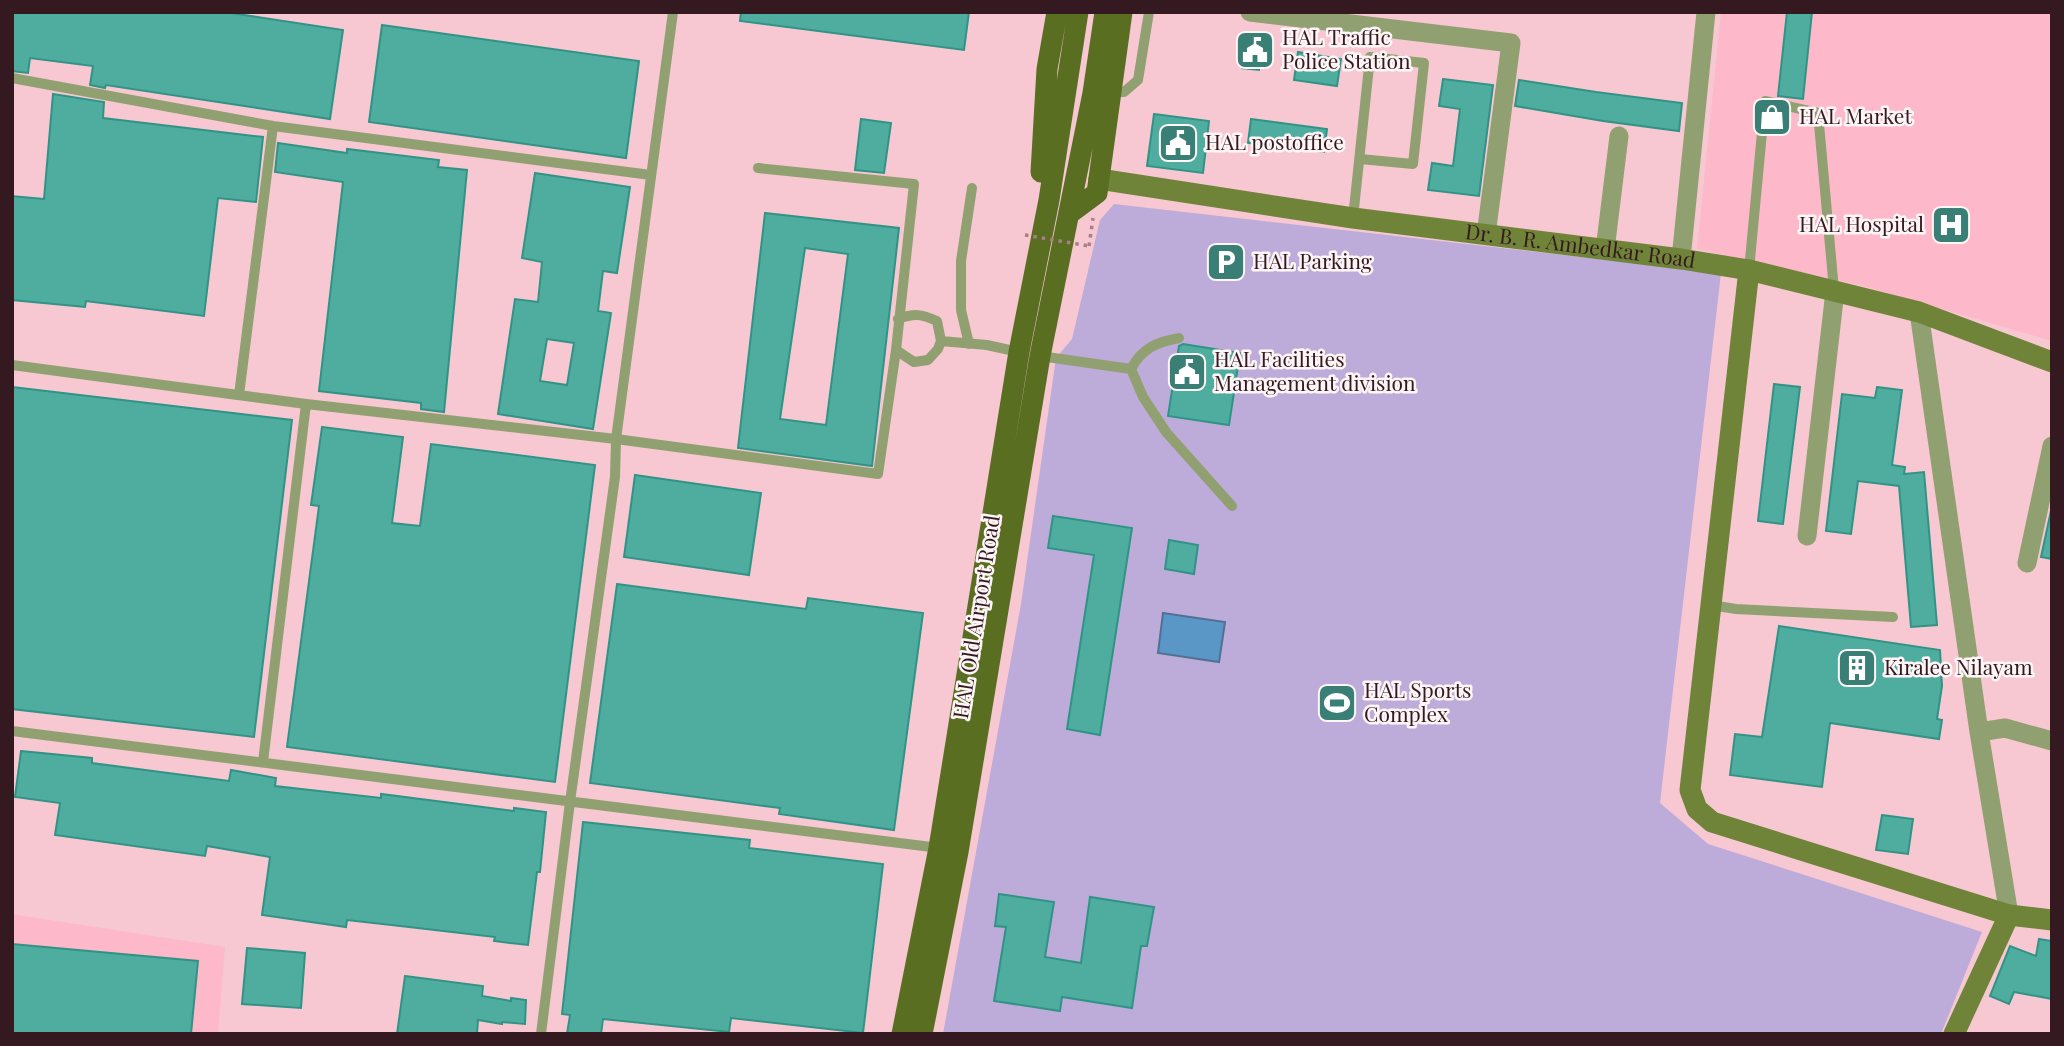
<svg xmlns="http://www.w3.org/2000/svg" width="2064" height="1046" font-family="'Playfair Display',serif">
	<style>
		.built { fill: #fdb9c9 }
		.green { fill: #bdabd9 }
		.water { fill: #5a97c6; stroke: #4f7194; stroke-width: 2 }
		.building { fill: #4ead9f; stroke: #319386; stroke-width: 2; fill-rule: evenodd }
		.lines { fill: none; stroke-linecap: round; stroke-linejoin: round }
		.path { stroke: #a77f89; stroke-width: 3.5; stroke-dasharray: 3.5 5; stroke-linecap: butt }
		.lane { stroke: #90a070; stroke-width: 10 }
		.street { stroke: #90a070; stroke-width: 19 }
		.secondary { stroke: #6f8439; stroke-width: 21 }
		.primary { stroke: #5a6e21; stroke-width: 21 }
		.path-bridge { stroke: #a77f89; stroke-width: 3.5; stroke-dasharray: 3.5 5; stroke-linecap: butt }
		.labels { text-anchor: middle; stroke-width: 5; stroke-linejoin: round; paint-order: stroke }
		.poi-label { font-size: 21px; fill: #351921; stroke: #fdf5f6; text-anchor: start }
		.street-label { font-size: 21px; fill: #351921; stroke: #fdf5f6 }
	</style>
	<rect width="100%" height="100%" fill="#f7c8d2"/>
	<path class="built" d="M1721 12H2052V341L1863 286 1697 249Z
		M12 914 225 947 218 1034H12Z"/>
	<path class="green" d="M1114 204 1721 273 1660 803 1708 844 1982 932 1941 1034H943L1021 604 1056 358 1072 339 1100 220Z"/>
	<path class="water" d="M1163 613 1225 622 1219 662 1158 653Z"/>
	<path class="building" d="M12 12H224L343 30 330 119 106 85 105 88 90 85 93 66 30 58 28 73 12 71Z
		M741 12H969L964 50 740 21Z
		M1787 12H1812L1803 99 1778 96Z
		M382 25 639 61 626 158 369 122Z
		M1244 45 1261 47 1259 70 1242 68Z
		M1298 52 1341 59 1337 86 1294 80Z
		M1443 79 1493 85 1479 196 1428 190 1432 163 1453 166 1460 109 1439 106Z
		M1519 80 1596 92 1682 103 1679 131 1603 121 1515 106Z
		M53 94 104 102 103 118 263 137 256 202 218 198 204 316 86 301 85 307 12 300V196L44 199Z
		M1154 114 1209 121 1203 173 1147 166Z
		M861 119 891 123 884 173 855 170Z
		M1251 119 1327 129 1324 152 1248 143Z
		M278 143 347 153V149L439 160 438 167 467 170 444 412 421 409V403L319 391 343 182 275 172Z
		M535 173 630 187 617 273 603 271 598 311 611 313 593 429 498 414 515 299 538 302 542 262 522 258ZM547 339 574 343 567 385 540 381Z
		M765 213 899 228 872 466 738 448ZM805 248 848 254 826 425 780 419Z
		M1183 344 1240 353 1229 425 1168 416 1179 346Z
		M1774 384 1800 387 1783 524 1758 521Z
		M12 387 292 420 254 737 12 709Z
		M1877 387 1902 390 1892 465 1905 467 1904 474 1924 472 1937 625 1911 627 1899 486 1858 481 1851 534 1826 531 1842 394 1875 398Z
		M322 427 403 437 392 523 420 526 431 444 595 465 555 782 287 747 319 506 311 505Z
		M635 475 761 493 749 575 624 557Z
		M2052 506V559L2041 557Z
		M1053 516 1132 528 1100 735 1067 729 1094 555 1048 548Z
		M1169 540 1198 545 1194 574 1165 569Z
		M617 584 806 609 808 598 923 613 894 830 779 814 780 808 590 783Z
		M1779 626 1940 650 1942 686 1937 719 1942 720 1939 739 1830 723 1822 787 1730 775 1735 734 1762 737Z
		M21 751 92 758V763L229 781 231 770 276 778 275 786 381 798V794L514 811V808L546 812 540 872H537L528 945 494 941 495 937 409 927 347 920 346 927 262 915 270 857 207 846 205 856 55 835 60 803 15 797Z
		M1882 815 1913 819 1908 854 1876 850Z
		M583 822 750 840 749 848 883 864 863 1033 731 1018 729 1032 603 1019 601 1034H567L570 1015 562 1014Z
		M999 894 1054 902 1045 957 1081 963 1090 897 1154 907 1147 946H1141L1132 1008 1062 997 1060 1011 994 1001 1006 927 995 926Z
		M2039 939 2052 941V999L2014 992 2009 1004 1990 996 2010 946 2036 956Z
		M12 944 198 961 191 1034H12Z
		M247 948 305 953 301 1008 242 1004Z
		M405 976 483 986 482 996 511 1001V998L526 1000 525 1024 502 1022V1024L478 1020 477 1034H397Z"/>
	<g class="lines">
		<path class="path" d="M1089 246 1093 218"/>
		<path class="lane" d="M12 78 273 126 651 175
			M1110 92H1124L1138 80 1149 12
			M1353 218 1370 57 1424 63 1413 164 1360 159
			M1749 270 1765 101 1818 113 1834 290
			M898 319C915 313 921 314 937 321L941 341 987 345 1019 352
			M969 344 961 310V261L972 188
			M896 350 914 362 928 360 938 349 941 341
			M1040 356 1131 369 1143 397 1166 432 1232 506
			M12 365 306 404 616 439 878 474 896 350 914 184 758 168
			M1131 369C1142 348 1157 342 1179 338
			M239 395 273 126
			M1711 605 1736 609 1893 617
			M12 731 939 848
			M263 762 306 404
			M541 1034 570 802 615 477 616 439 673 12"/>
		<path class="street" d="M1250 12 1511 43 1486 235
			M1605 250 1619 136
			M1681 259 1706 12
			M1919 312 1979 732 2009 915
			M1807 536 1835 291
			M2027 563 2052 446
			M1979 732 2005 728 2052 741"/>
		<g class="secondary">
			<path id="s1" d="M1099 179 1353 218 1681 259 1749 270 1919 312 2052 362"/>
			<path d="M1749 270 1690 790 1697 809 1712 822 2009 915 2052 920"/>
			<path d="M1954 1034 2009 915"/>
		</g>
		<path class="primary" d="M1041 172 1047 69 1057 12
			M1070 213 1097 193 1122 12
			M902 1034 939 848 1019 352 1049 200 1078 12
			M922 1034 958 852 1040 356 1093 93 1105 12"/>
		<path class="path-bridge" d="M1025 235 1089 246"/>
	</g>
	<defs>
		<g id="civic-square" transform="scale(2.0125)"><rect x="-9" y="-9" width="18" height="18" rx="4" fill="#3a7f75" stroke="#fdf5f6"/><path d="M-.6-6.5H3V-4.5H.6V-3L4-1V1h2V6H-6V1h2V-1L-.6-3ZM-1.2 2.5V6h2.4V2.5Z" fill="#fff"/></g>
		<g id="shop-square" transform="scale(2.0125)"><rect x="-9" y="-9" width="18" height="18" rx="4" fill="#3a7f75" stroke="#fdf5f6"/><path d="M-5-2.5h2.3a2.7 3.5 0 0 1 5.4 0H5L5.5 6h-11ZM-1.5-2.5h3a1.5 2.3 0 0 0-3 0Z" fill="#fff"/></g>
		<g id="hospital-square" transform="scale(2.0125)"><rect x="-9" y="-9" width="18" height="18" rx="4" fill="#3a7f75" stroke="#fdf5f6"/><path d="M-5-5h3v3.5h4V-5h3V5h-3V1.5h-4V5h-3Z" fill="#fff"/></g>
		<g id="parking-square" transform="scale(2.0125)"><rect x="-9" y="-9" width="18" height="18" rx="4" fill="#3a7f75" stroke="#fdf5f6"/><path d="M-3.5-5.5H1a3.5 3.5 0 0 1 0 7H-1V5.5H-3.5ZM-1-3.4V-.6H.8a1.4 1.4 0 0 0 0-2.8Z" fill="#fff"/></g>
		<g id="building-square" transform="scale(2.0125)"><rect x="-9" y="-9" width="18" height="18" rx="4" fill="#3a7f75" stroke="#fdf5f6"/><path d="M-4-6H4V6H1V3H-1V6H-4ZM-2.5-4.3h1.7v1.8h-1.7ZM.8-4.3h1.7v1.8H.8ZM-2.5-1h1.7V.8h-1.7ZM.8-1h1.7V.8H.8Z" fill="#fff"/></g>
		<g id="stadium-square" transform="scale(2.0125)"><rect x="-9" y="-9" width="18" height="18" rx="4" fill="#3a7f75" stroke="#fdf5f6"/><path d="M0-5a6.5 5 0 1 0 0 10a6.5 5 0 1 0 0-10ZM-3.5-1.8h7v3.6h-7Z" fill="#fff"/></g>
	</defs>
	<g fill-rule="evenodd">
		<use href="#civic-square" x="1255" y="50"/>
		<use href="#shop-square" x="1772" y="117"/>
		<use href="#civic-square" x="1178" y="143"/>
		<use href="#hospital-square" x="1951" y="225"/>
		<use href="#parking-square" x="1226" y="262"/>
		<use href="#civic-square" x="1187" y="372"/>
		<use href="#building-square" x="1857" y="668"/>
		<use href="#stadium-square" x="1337" y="703"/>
	</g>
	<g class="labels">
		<g class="poi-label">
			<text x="1282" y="45">HAL Traffic<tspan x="1282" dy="24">Police Station</tspan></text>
			<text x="1799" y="124">HAL Market</text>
			<text x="1205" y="150">HAL postoffice</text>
			<text x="1924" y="232" text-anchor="end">HAL Hospital</text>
			<text x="1253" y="269">HAL Parking</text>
			<text x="1214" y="367">HAL Facilities<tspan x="1214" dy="24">Management division</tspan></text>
			<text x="1884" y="675">Kiralee Nilayam</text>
			<text x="1364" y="698">HAL Sports<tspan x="1364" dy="24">Complex</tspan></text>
		</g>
		<g class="street-label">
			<text dy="7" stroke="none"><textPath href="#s1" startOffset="486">Dr. B. R. Ambedkar Road</textPath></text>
			<text transform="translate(977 617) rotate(-81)" y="7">HAL Old Airport Road</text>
		</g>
	</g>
	<rect width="2064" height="1046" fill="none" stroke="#351921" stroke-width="28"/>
</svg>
